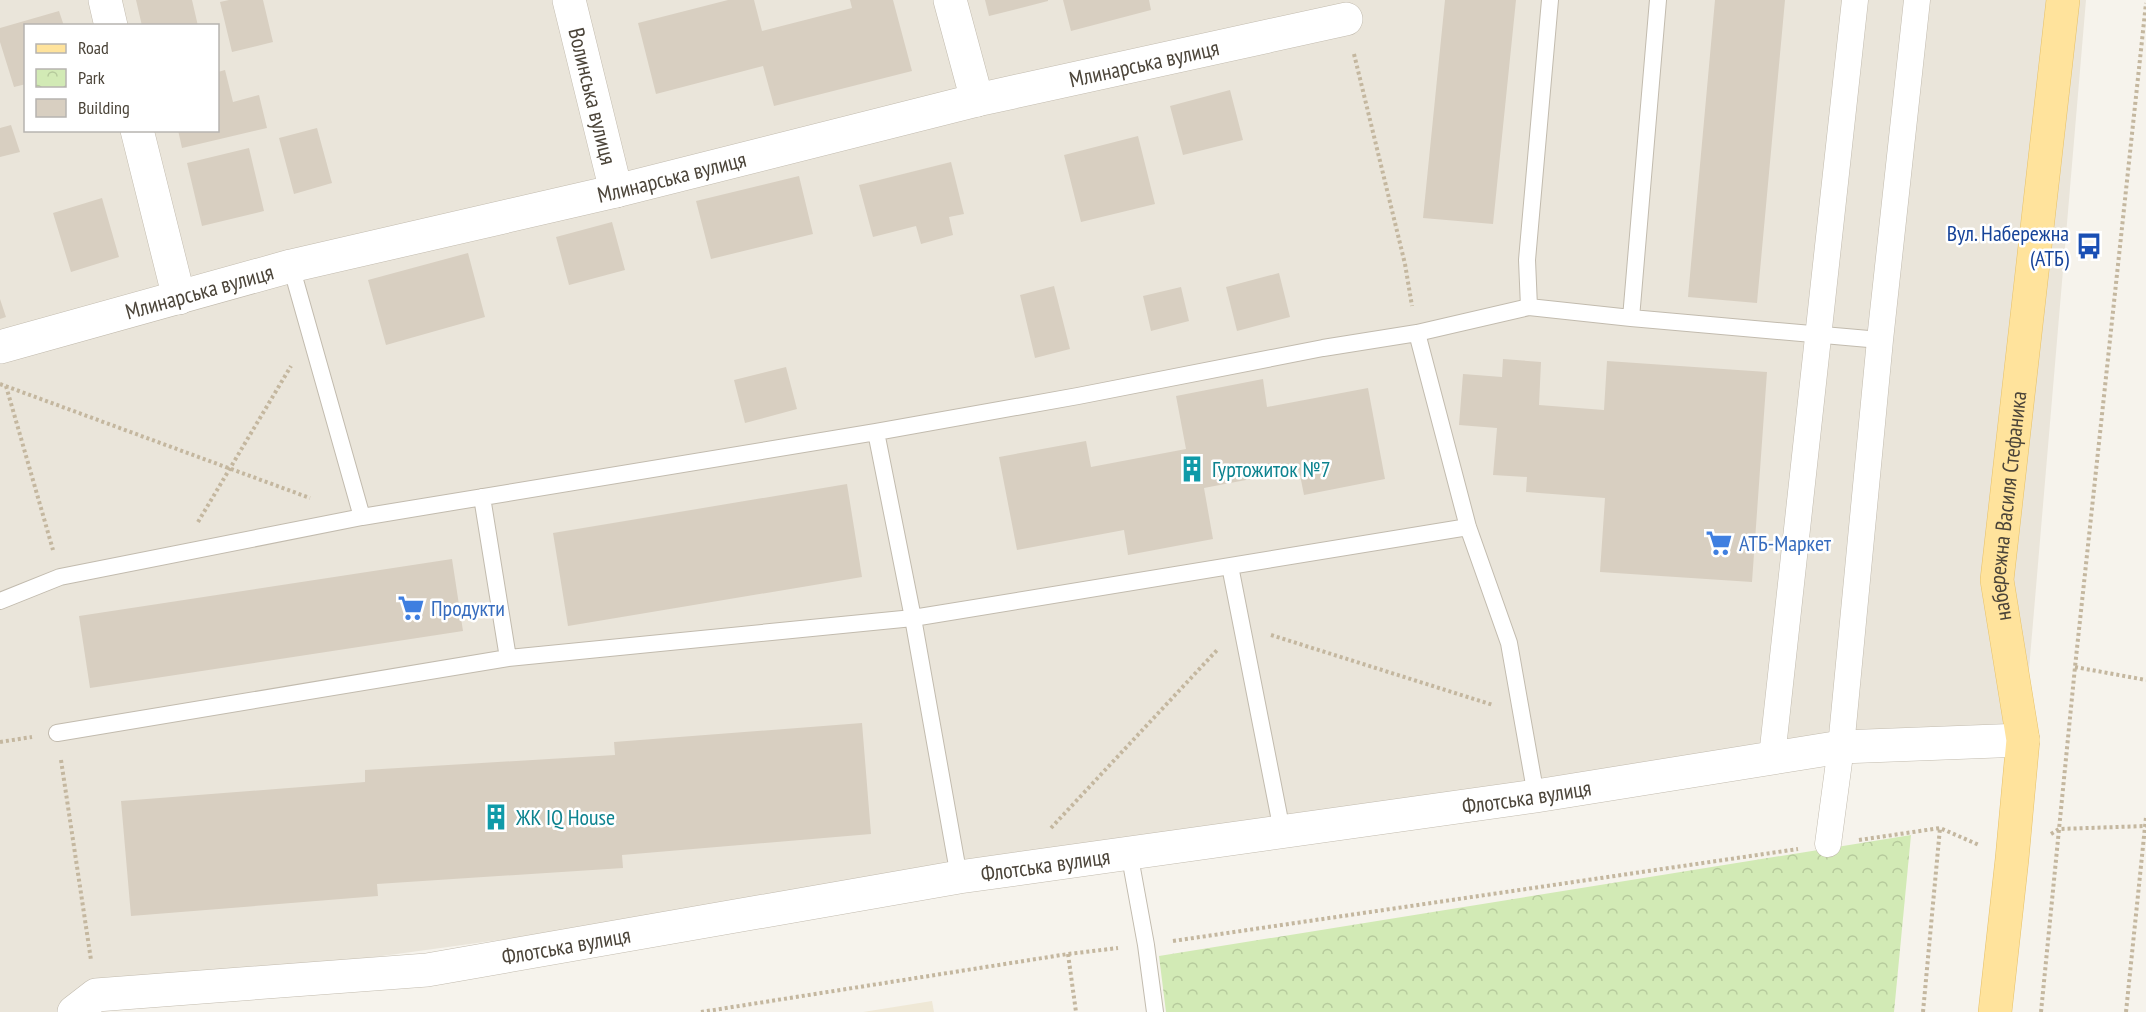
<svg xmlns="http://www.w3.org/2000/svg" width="2146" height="1012" font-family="'PT Sans Narrow',sans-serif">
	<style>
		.residential { fill: #eae5da; fill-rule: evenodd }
		.education { fill: #efe8d6 }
		.park { fill: url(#park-crowns) }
		.building { fill: #d8cfc1 }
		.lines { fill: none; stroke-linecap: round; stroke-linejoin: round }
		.service-casing { stroke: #c2bbae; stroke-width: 18 }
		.pedestrian-casing { stroke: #c2bbae; stroke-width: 27 }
		.minor-casing { stroke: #c2bbae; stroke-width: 34 }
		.primary-casing { stroke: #e6c16a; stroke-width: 34 }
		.path { stroke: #c4b79f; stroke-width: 4; stroke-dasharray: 3 3; stroke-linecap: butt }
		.service { stroke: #fff; stroke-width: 16 }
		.pedestrian { stroke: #fff; stroke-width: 26 }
		.minor { stroke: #fff; stroke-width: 33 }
		.primary { stroke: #ffe39c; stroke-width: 33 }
		.labels { text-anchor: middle; stroke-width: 5; stroke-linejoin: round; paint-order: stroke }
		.street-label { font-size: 22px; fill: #4b4439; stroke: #fff }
		.transit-label { font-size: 22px; fill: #164399; stroke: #fff; text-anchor: end }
		.culture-label { font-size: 22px; fill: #0d838f; stroke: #fff; text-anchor: start }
		.shop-label { font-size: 22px; fill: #366cbe; stroke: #fff; text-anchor: start }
	</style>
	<defs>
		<pattern id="park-crowns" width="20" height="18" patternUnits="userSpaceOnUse" patternTransform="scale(1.5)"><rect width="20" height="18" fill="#d2eab5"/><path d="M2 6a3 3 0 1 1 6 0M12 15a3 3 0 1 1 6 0" fill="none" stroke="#b6ca9c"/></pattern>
	</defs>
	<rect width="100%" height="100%" fill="#f6f3ec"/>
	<path class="residential" d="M0 0H2086L2023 740 959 877 96 995 74 1012H0ZM26 26H218V130H26Z"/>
	<path class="education" d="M932 1001 934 1012H863Z"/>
	<path class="park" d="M1911 835 1894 1012H1166L1159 956Z"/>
	<path class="building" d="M136 0H192L198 26H142Z
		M229 0H263L273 42 232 52 220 2Z
		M728 0H754L762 31 852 8 850 0H893L912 71 774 106 763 66 656 94 638 23Z
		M985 0H1048V1L989 16Z
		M1063 0H1149L1151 10 1071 31Z
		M1445 0H1516L1493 224 1423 218Z
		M1715 0H1785L1757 303 1688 297Z
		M59 11 64 26H26V84L14 87 0 42V28Z
		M225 70 233 102 259 95 267 128 182 148 178 130H218V72Z
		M1230 90 1243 140 1183 155 1170 106Z
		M11 125 20 152 0 157V128Z
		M317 128 332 183 294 194 279 138Z
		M1138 136 1155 204 1081 222 1064 155Z
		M249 148 264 211 202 226 187 163Z
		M951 162 964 214 949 217 953 235 921 244 916 226 873 237 859 185Z
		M799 176 813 234 711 259 696 201Z
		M102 198 119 257 71 272 53 213Z
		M612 222 625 270 569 285 556 237Z
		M468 253 485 317 386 345 368 280Z
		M1279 273 1290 317 1237 331 1226 287Z
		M1054 286 1070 349 1035 358 1020 295Z
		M1181 287 1189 321 1151 331 1143 296Z
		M0 299 6 317 0 319Z
		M1503 359 1541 362 1539 405 1604 410 1607 361 1767 372 1752 582 1600 572 1605 498 1526 492 1527 477 1493 475 1497 428 1459 425 1463 374 1502 377Z
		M786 367 797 409 745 423 734 380Z
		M1263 379 1267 407 1368 388 1385 479 1304 495 1299 470 1204 488 1213 539 1128 555 1124 530 1017 550 999 457 1086 441 1091 467 1186 449 1176 396Z
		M847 484 862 577 568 626 553 533Z
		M452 559 463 631 90 688 79 616Z
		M862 723 871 834 622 855 623 868 377 884 378 896 131 916 121 801 365 782V770L615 755 614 742Z"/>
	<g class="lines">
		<g class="service-casing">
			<path id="service" d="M291 266 362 517
				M1529 307 1527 260 1550 0
				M1631 318 1658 0
				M1417 333 1468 527 1509 643 1536 796
				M876 432 913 618 959 877
				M482 497 508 658
				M1230 566 1282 831
				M0 601 60 577 362 517 876 432 1078 396 1323 348 1417 333 1529 307 1631 318 1880 340
				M57 733 508 658 913 618 1468 527
				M1129 852 1146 945 1155 1012"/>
		</g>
		<g class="pedestrian-casing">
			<path id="pedestrian" d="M1772 757 1855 0
				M1828 844 1841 747 1880 340 1917 0"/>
		</g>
		<g class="minor-casing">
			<g id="minor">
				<path d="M105 0 111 26"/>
				<path id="s1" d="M569 0 616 191"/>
				<path d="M950 0 977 100"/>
				<path d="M137 130 179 298"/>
				<path id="s2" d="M0 347 291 266 616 191 977 100 1346 19"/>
				<path id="s3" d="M74 1012 96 995 427 970 959 877 1536 796 1841 747 2023 740"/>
			</g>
		</g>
		<g class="primary-casing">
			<g id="primary">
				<path id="s4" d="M1995 1012 2012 859 2023 740 1997 580 2063 0"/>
			</g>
		</g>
		<path class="path" d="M1354 54 1405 264 1412 306
			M0 384 310 498
			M6 386 53 550
			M198 522 291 366
			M1271 635 1493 705
			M2075 667 2146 680
			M0 742 32 737
			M61 760 91 960
			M1051 828 1218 649
			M2051 834 2059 829 2146 826
			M1859 840 1940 828 1979 845
			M1173 941 1798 849
			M1068 954 1076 1012
			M701 1012 1068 954 1118 948
			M1923 1012 1940 828
			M2041 1012 2075 667 2146 3
			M2126 1012 2146 817"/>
		<use href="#service" class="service"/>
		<use href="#pedestrian" class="pedestrian"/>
		<use href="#minor" class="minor"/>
		<use href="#primary" class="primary"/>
	</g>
	<defs>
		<g id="bus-bare" transform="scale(2.07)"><path d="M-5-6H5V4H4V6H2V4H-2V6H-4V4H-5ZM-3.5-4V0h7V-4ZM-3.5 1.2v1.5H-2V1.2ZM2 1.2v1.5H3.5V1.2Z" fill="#1a4fb4" stroke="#fff" stroke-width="2.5" paint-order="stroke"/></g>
		<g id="building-bare" transform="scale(2.07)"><path d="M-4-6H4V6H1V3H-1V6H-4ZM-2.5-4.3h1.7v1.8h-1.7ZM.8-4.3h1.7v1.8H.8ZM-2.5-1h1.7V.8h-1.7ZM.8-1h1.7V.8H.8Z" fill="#0f9aa8" stroke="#fff" stroke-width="2.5" paint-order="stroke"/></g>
		<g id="supermarket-bare" transform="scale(2.07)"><path d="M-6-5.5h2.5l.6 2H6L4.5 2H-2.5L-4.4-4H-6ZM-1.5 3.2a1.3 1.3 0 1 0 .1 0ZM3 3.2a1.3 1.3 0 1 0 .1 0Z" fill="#3f7fe0" stroke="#fff" stroke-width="2.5" paint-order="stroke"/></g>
	</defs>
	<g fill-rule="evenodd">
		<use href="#bus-bare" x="2089" y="246"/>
		<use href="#building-bare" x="1192" y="469"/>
		<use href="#supermarket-bare" x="1719" y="543"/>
		<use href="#supermarket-bare" x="411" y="608"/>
		<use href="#building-bare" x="496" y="817"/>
	</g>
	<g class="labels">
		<g class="street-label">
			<text dy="8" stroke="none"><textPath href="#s2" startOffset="1179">Млинарська вулиця</textPath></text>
			<text dy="8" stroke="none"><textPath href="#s1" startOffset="99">Волинська вулиця</textPath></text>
			<text dy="8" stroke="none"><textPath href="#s2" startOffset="693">Млинарська вулиця</textPath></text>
			<text dy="8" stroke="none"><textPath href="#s2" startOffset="207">Млинарська вулиця</textPath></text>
			<text dy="8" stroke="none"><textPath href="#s4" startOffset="510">набережна Василя Стефаника</textPath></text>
			<text dy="8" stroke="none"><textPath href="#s3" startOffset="1473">Флотська вулиця</textPath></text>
			<text dy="8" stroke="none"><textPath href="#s3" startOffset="987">Флотська вулиця</textPath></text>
			<text dy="8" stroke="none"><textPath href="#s3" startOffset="501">Флотська вулиця</textPath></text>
		</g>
		<g class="transit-label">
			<text x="2069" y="241">Вул. Набережна<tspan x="2069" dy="25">(АТБ)</tspan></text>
		</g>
		<g class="culture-label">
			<text x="1212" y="477">Гуртожиток №7</text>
			<text x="516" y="825">ЖК IQ House</text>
		</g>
		<g class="shop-label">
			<text x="1739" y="551">АТБ-Маркет</text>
			<text x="431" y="616">Продукти</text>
		</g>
	</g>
	<rect x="24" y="24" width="195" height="108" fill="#ffffff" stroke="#b7b4b0" stroke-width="1.5"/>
	<rect x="36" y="44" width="30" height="9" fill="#ffe39c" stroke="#b7b4b0" stroke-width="1.5"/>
	<text x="78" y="54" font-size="18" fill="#4b4439">Road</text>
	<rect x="36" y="69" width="30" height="18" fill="url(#park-crowns)" stroke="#b7b4b0" stroke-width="1.5"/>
	<text x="78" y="84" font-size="18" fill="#4b4439">Park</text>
	<rect x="36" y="99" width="30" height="18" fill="#d8cfc1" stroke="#b7b4b0" stroke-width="1.5"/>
	<text x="78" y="114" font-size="18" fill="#4b4439">Building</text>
</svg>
